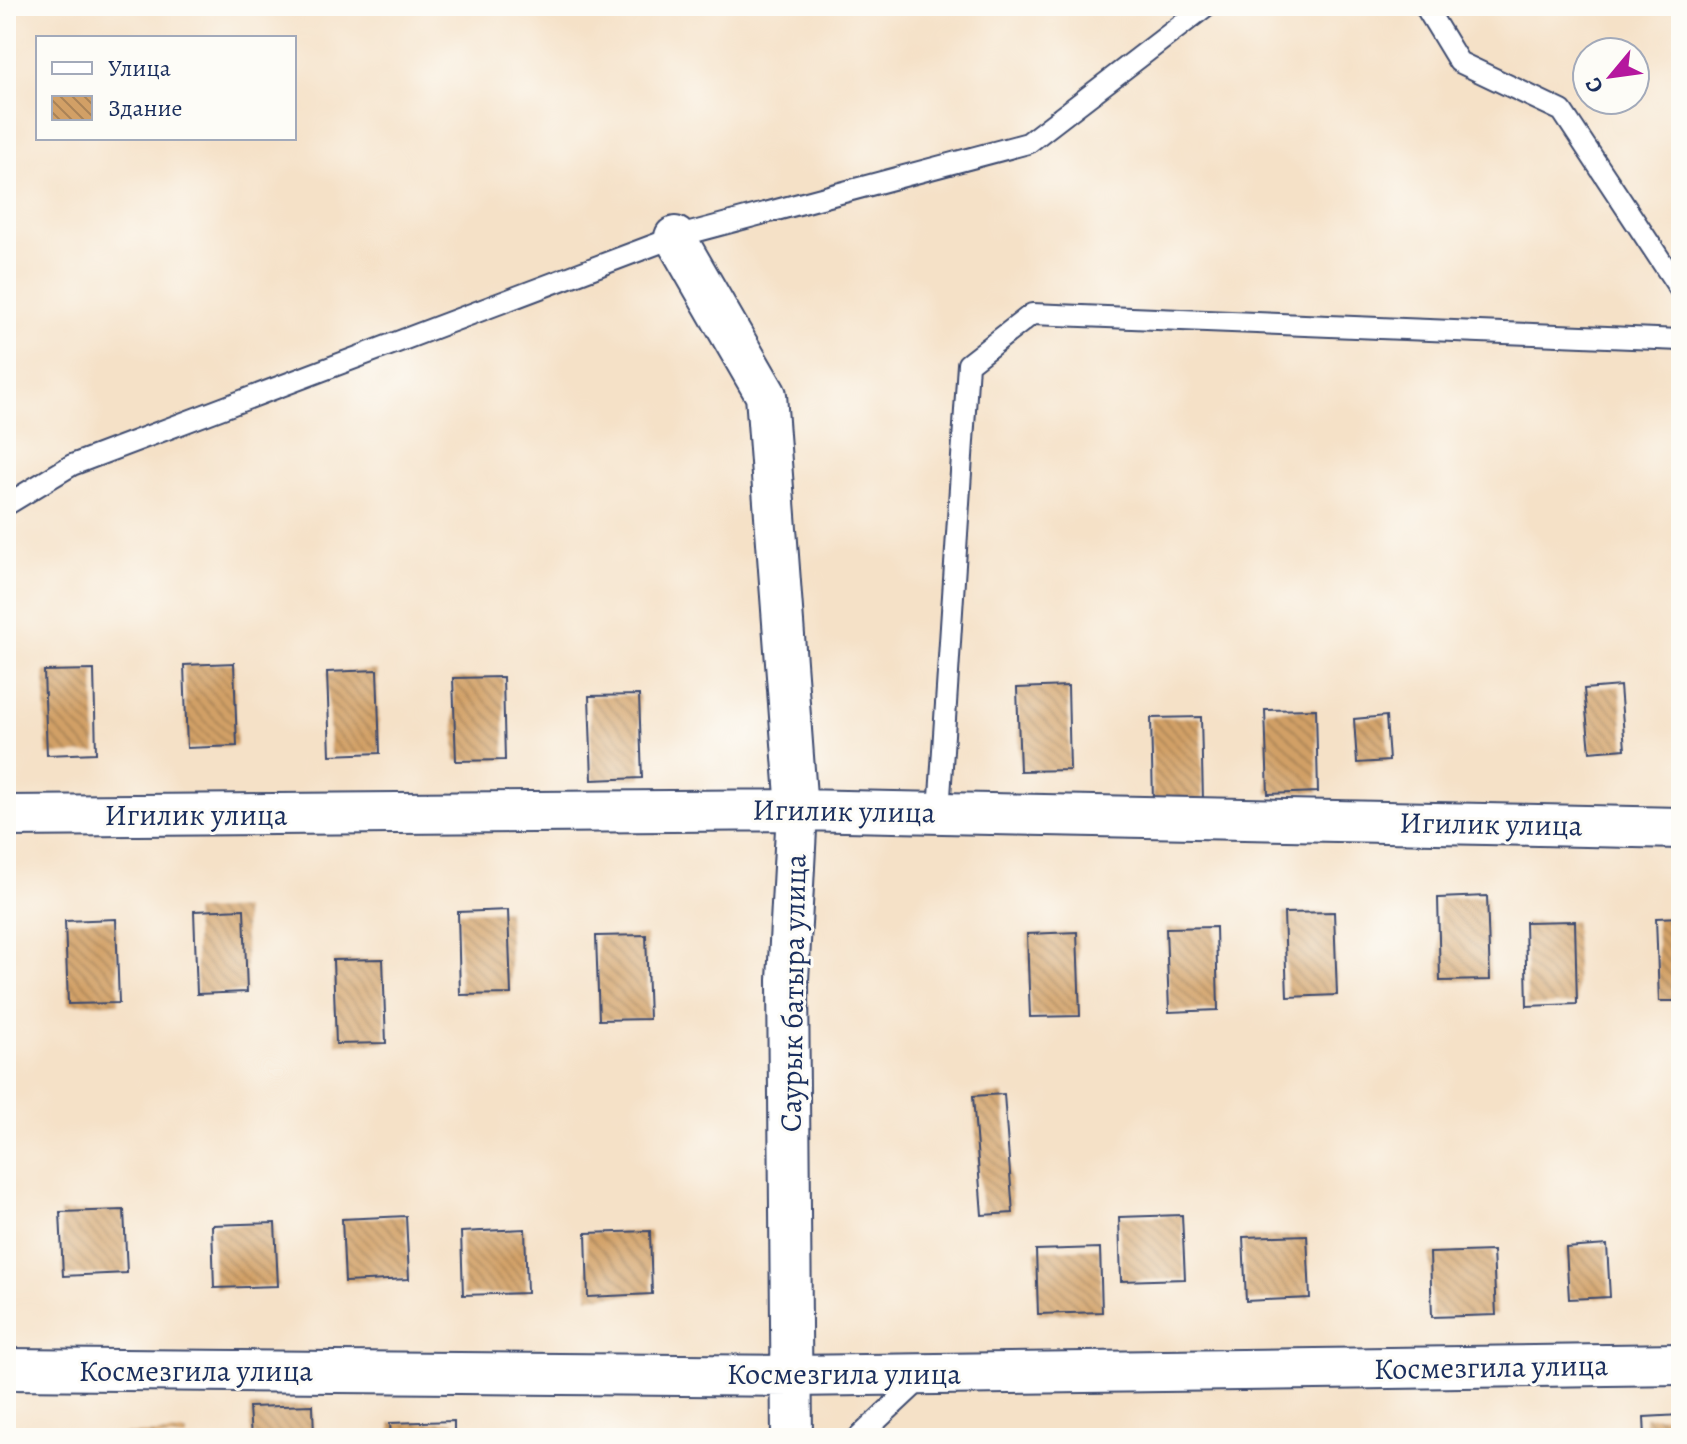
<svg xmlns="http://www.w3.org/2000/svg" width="1687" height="1444" font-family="Alegreya,serif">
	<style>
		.building { fill: url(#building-back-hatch) }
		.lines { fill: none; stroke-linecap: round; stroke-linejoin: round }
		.service-casing { stroke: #3c4a6e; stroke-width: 24 }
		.minor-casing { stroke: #3c4a6e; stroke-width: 44 }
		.service { stroke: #fff; stroke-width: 20 }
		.minor { stroke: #fff; stroke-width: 40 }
		.labels { text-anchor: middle; stroke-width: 6; stroke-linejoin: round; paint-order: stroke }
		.street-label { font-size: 30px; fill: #1b2f5e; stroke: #fdfcf7 }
	</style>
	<defs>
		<pattern id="building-back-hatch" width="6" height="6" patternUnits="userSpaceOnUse" patternTransform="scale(2)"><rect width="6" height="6" fill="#d2a066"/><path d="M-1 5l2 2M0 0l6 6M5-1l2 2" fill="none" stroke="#aa8357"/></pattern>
	</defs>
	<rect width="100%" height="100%" fill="#fdfcf7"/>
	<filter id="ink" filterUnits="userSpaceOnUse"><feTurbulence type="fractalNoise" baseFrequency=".0125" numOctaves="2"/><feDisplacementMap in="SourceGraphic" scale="16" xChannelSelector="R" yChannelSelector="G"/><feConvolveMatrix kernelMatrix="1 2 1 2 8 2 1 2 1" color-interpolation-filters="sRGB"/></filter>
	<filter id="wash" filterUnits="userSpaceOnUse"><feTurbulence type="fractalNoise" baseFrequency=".006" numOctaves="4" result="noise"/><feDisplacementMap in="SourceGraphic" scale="32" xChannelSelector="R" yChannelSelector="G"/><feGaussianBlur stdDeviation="1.8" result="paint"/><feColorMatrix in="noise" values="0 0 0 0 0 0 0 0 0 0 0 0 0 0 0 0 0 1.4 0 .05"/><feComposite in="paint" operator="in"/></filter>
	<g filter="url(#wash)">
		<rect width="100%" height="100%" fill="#f5e1c7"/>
		<g id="blocks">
			<path class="building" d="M234 663 237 746 187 748 184 665Z
				M94 670 96 753 47 755 44 671Z
				M377 670 380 753 330 755 327 672Z
				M503 677 505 760 456 761 453 678Z
				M1068 686 1070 770 1020 771 1017 688Z
				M1620 686 1625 749 1590 752 1584 689Z
				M639 695 642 778 592 780 589 696Z
				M1316 709 1318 792 1268 794 1265 710Z
				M1386 716 1389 761 1357 763 1354 719Z
				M1201 717 1203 800 1153 801 1151 718Z
				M1487 896 1490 980 1440 981 1438 898Z
				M244 909 247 992 197 994 194 911Z
				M508 910 511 994 460 995 458 912Z
				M1334 912 1337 995 1287 997 1284 913Z
				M1681 917V1001H1659L1656 918Z
				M116 919 119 1003 68 1004 65 921Z
				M1575 921 1577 1004 1527 1006 1525 922Z
				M1216 927 1218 1010 1169 1012 1166 928Z
				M1077 932 1080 1016 1030 1017 1027 934Z
				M646 935 649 1019 599 1020 596 936Z
				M383 959 386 1043 336 1044 333 960Z
				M1004 1094 1013 1213 982 1215 973 1096Z
				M124 1210 127 1273 63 1276 60 1212Z
				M1182 1215 1185 1279 1121 1281 1119 1217Z
				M406 1216 409 1279 345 1282 342 1219Z
				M275 1223 278 1286 214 1288 212 1225Z
				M525 1229 527 1293 463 1295 461 1232Z
				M650 1231 652 1294 588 1297 586 1233Z
				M1307 1235 1310 1298 1246 1301 1243 1237Z
				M1607 1245 1610 1297 1569 1299 1566 1248Z
				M1100 1248 1102 1312 1038 1314 1036 1250Z
				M1493 1251 1496 1315 1432 1317 1430 1253Z
				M313 1405 314 1438H251L249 1407Z
				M1681 1415V1438H1645L1644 1417Z
				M454 1421V1438H391L390 1423Z
				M187 1432V1438H123L122 1434Z"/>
		</g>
	</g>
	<g filter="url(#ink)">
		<use href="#blocks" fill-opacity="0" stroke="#3c4a6e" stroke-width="2"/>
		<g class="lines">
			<g class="service-casing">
				<path id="service" d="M1425 6 1459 62 1562 111 1681 291
					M6 505 72 465 675 237 1028 143 1206 6
					M939 812 968 364 1032 314 1681 340
					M858 1438 923 1377"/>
			</g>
			<g class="minor-casing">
				<path id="minor" d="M675 237 766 395 797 810 788 980 792 1438
					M6 816 797 810 1681 828
					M6 1369 792 1376 1681 1364"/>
			</g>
			<use href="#service" class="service"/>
			<use href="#minor" class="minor"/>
		</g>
	</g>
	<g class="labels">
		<g class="street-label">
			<text transform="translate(844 811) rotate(1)" y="10">Игилик улица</text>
			<text x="196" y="825">Игилик улица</text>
			<text transform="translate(1491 824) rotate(1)" y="10">Игилик улица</text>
			<text transform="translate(793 993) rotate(-89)" y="10">Саурык батыра улица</text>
			<text transform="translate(1491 1367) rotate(-1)" y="10">Космезгила улица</text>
			<text x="196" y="1381">Космезгила улица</text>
			<text x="844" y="1384">Космезгила улица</text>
		</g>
	</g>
	<rect width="1687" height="1444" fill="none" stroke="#fdfcf7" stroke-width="32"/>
	<rect x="36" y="36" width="260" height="104" fill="#fdfcf7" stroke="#a3aaba" stroke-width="2"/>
	<rect x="52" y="62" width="40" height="12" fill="#ffffff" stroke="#a3aaba" stroke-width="2"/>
	<text x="108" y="76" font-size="24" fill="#1b2f5e">Улица</text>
	<rect x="52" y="96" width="40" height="24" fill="url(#building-back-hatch)" stroke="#a3aaba" stroke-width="2"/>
	<text x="108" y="116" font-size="24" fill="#1b2f5e">Здание</text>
	<g transform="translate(1611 76) rotate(241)"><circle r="38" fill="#fdfcf7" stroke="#a3aaba" stroke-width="2"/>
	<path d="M0-6L14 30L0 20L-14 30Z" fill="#b5179e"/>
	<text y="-12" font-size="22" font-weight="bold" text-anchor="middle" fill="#1b2f5e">С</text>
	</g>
</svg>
